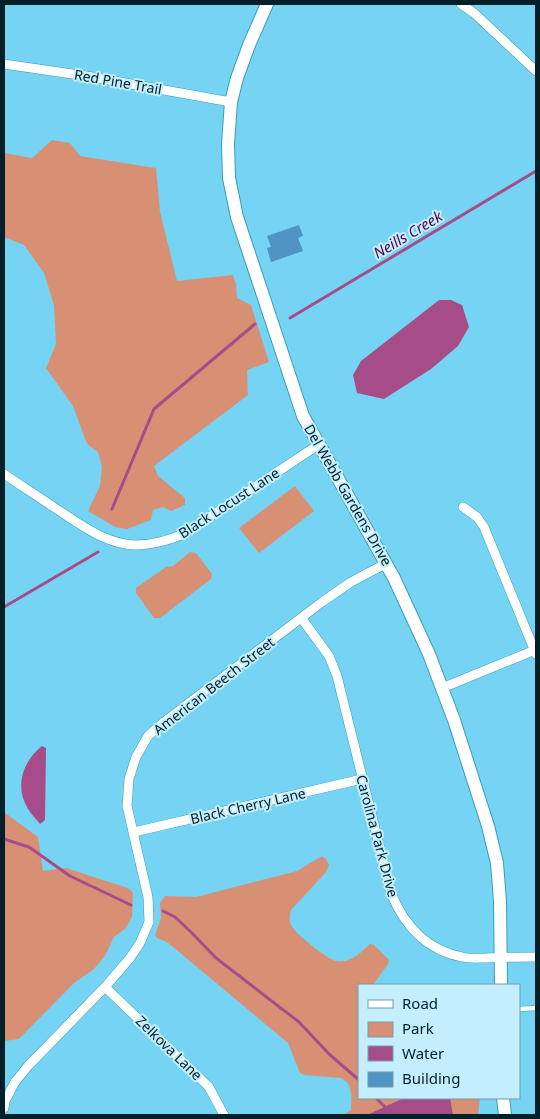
<svg xmlns="http://www.w3.org/2000/svg" width="540" height="1119" font-family="'Noto Sans',sans-serif">
	<style>
		.green { fill: #d89075 }
		.water { fill: #a64d89 }
		.lines { fill: none; stroke-linecap: round; stroke-linejoin: round }
		.stream { stroke: #a64d89; stroke-width: 3 }
		.building { fill: #5094c3 }
		.lane-casing { stroke: #399cb9; stroke-width: 5.5 }
		.street-casing { stroke: #399cb9; stroke-width: 10 }
		.secondary-casing { stroke: #399cb9; stroke-width: 14 }
		.lane { stroke: #fff; stroke-width: 4.5 }
		.street { stroke: #fff; stroke-width: 9 }
		.secondary { stroke: #fff; stroke-width: 12 }
		.labels { text-anchor: middle; stroke-width: 4; stroke-linejoin: round; paint-order: stroke }
		.street-label { font-size: 14px; fill: #012029; stroke: #c2eefd }
		.water-label { font-size: 15px; font-style: italic; fill: #5c0446; stroke: #c2eefd }
	</style>
	<rect width="100%" height="100%" fill="#75d4f3"/>
	<path class="green" d="M52 140 70 143 80 156 156 168 160 212 177 281 233 275 236 284 237 298 251 305 269 362 247 370 248 395 154 466 158 476 185 498V505L171 511 163 507 153 510 151 520 127 529 115 527 88 511 100 486 102 467 98 452 87 444 73 406 46 368 56 344 54 305 44 273 24 245 4 237V153L32 158Z
		M295 486 314 511 259 553 239 528Z
		M190 552 196 553 212 574 211 579 160 618H154L136 593V588L166 567 173 566Z
		M4 812 38 837 43 871 66 868 128 888 133 893 132 917 126 928 114 937 105 956 94 969 74 983 19 1039 4 1041Z
		M322 856 326 859 329 865 326 872 291 910C289 917 289 922 293 928 297 935 329 960 336 961 349 964 361 953 370 944L374 945 389 960 388 964 373 985H359V1098H480L478 1115H343L351 1110C351 1098 354 1084 341 1078L304 1075 300 1073 288 1043 167 942 157 938 155 935 161 918 160 903 165 896 196 897 297 871Z"/>
	<path class="water" d="M439 300H451L462 305 469 327 458 346 431 369 384 399 357 393 353 375 361 361Z
		M42 746 46 748 45 820 40 824C36 819 31 814 28 809 14 786 23 761 42 746Z
		M404 1098H450L453 1115H367Z"/>
	<g class="lines">
		<path class="stream" d="M290 318 536 171
			M112 509 154 409 255 324
			M4 607 98 552
			M4 839 29 847 70 876 131 905
			M163 911 175 917 191 932 216 958 299 1022 329 1054 359 1080
			M376 1098 385 1107 389 1115"/>
	</g>
	<path class="building" d="M299 225 303 236 298 238 303 251 271 262 267 248 271 247 267 236Z"/>
	<g class="lines">
		<g class="lane-casing">
			<path id="lane" d="M519 1009 536 1008"/>
		</g>
		<g class="street-casing">
			<path id="street" d="M461 4 474 13 536 71
				M4 64 86 76 231 102
				M4 474C20 485 36 495 52 506 77 522 104 544 135 545 153 545 168 540 184 534L318 445
				M463 507 477 517 484 527 536 654
				M302 619 329 656 337 676 391 893C404 925 426 950 462 957 470 959 478 958 486 958 503 957 519 957 536 957
				M442 688 535 650
				M134 832 362 779
				M105 987 209 1087 224 1115
				M4 1108 5 1101 15 1082 28 1066 105 987 130 958 140 943 149 922 148 897 127 806 129 779 136 757 148 736 164 722 322 602 351 582 387 563"/>
		</g>
		<g class="secondary-casing">
			<path id="secondary" d="M267 4 249 45 237 78 231 102 228 144 229 178 237 217 303 416 394 578 429 654 454 720 488 826 497 863 500 901 501 985
				M503 1098 505 1115"/>
		</g>
		<use href="#lane" class="lane"/>
		<use href="#street" class="street"/>
		<use href="#secondary" class="secondary"/>
	</g>
	<g class="labels">
		<g class="street-label">
			<text transform="translate(118 82) rotate(10)" y="5">Red Pine Trail</text>
			<text transform="translate(348 495) rotate(60)" y="5">Del Webb Gardens Drive</text>
			<text transform="translate(229 503) rotate(-33)" y="5">Black Locust Lane</text>
			<text transform="translate(214 686) rotate(-38)" y="5">American Beech Street</text>
			<text transform="translate(248 806) rotate(-13)" y="5">Black Cherry Lane</text>
			<text transform="translate(377 836) rotate(75)" y="5">Carolina Park Drive</text>
			<text transform="translate(169 1048) rotate(44)" y="5">Zelkova Lane</text>
		</g>
		<g class="water-label">
			<text transform="translate(408 235) rotate(-31)" y="5">Neills Creek</text>
		</g>
	</g>
	<rect width="540" height="1119" fill="none" stroke="#012029" stroke-width="10"/>
	<rect x="358" y="984" width="162" height="115" fill="#c2eefd" stroke="#759ca8"/>
	<rect x="368" y="1000" width="25" height="8" fill="#ffffff" stroke="#759ca8"/>
	<text x="402" y="1009" font-size="15" fill="#012029">Road</text>
	<rect x="368" y="1022" width="25" height="15" fill="#d89075" stroke="#759ca8"/>
	<text x="402" y="1034" font-size="15" fill="#012029">Park</text>
	<rect x="368" y="1046" width="25" height="15" fill="#a64d89" stroke="#759ca8"/>
	<text x="402" y="1059" font-size="15" fill="#012029">Water</text>
	<rect x="368" y="1072" width="25" height="15" fill="#5094c3" stroke="#759ca8"/>
	<text x="402" y="1084" font-size="15" fill="#012029">Building</text>
</svg>
